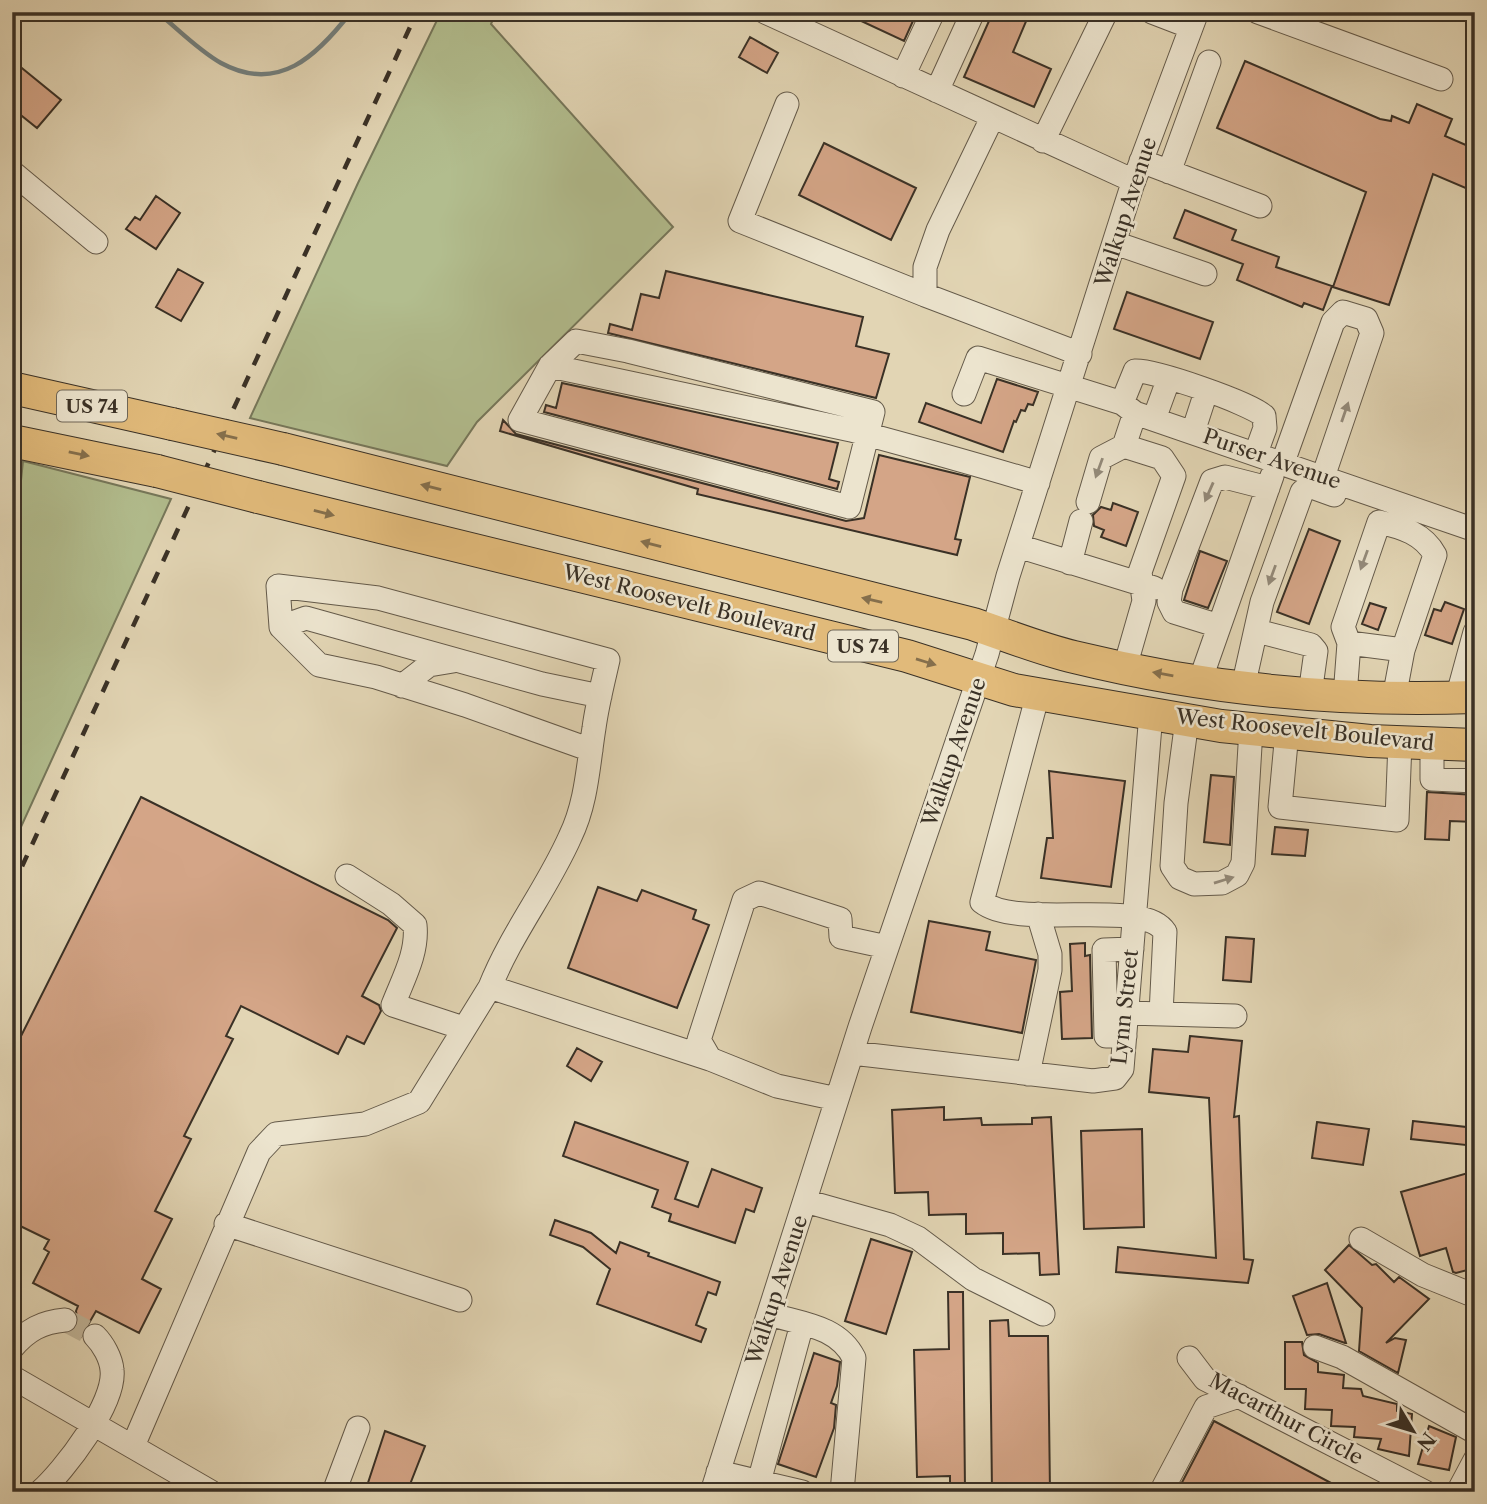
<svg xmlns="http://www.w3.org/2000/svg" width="1487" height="1504" font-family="'Libre Caslon Text',serif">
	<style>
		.green { fill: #b2bd8e; stroke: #76775a; stroke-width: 2 }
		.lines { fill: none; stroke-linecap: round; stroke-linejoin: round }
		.stream { stroke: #74807e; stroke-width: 4.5 }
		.building { fill: #d4a587; stroke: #3a3126; stroke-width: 2 }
		.minor-tunnel { stroke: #c0b498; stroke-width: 23; stroke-dasharray: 23 11; stroke-linecap: butt }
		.minor-casing { stroke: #645a4a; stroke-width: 25 }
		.highway-casing { stroke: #3a3126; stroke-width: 34 }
		.minor { stroke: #ece4ce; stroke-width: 23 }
		.highway { stroke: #e1ba7a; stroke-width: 32 }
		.rail { stroke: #3a3126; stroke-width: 4.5; stroke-dasharray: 12 12; stroke-linecap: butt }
		.highway-bridge-casing { stroke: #3a3126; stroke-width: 34; stroke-linecap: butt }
		.highway-bridge { stroke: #e1ba7a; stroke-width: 32 }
		.oneway { fill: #938a7a }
		.oneway2 { fill: #856f4c }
		.labels { text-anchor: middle; stroke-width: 5; stroke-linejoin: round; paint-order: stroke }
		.shield { fill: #ece4ce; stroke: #6f6758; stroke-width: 2 }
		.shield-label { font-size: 19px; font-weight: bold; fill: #3a3126 }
		.street-label { font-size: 21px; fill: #3a3126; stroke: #ece4ce }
	</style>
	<rect width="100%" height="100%" fill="#e2d5b4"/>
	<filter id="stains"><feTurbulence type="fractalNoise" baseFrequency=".00286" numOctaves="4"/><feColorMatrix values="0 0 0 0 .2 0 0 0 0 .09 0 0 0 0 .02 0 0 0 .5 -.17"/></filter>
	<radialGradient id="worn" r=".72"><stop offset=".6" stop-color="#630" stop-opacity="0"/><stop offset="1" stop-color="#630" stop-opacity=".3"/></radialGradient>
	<path class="green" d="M441 12H496L491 24 673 227 477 422 447 466 250 418 358 183Z
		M23 461 171 499 15 840 12 839V569Z"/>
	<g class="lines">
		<path class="stream" d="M157 12C177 28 198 50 221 63 278 94 317 56 351 12
			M1465 12 1475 17"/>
	</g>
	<path class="building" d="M842 12H917L904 41Z
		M993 12H1030L1013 52 1051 69 1034 107 964 77Z
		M750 37 778 53 767 73 739 57Z
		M12 60 61 100 37 128 12 108Z
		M1245 61 1380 119 1391 121 1392 116 1409 123 1417 104 1452 119 1445 136 1475 149V192L1433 174 1389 305 1333 287 1366 192 1217 128Z
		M824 143 916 188 891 240 799 195Z
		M156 196 180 213 156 249 126 229 135 217 140 220Z
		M1185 210 1236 230 1232 240 1279 257 1276 267 1332 286 1323 310 1304 303 1302 307 1237 280 1243 264 1174 238Z
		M178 269 203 283 181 321 156 307Z
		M666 271 863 317 856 346 889 354 876 398 608 333 610 324 632 330 641 294 659 298Z
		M1127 292 1213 322 1200 359 1114 329Z
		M997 379 1038 392 1033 405 1028 404 1025 411 1021 410 1016 422 1014 421 1003 452 919 422 926 403 981 423Z
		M562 383 838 443 829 479 839 482 837 489 544 412 546 405 556 408Z
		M503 420 516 434 846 521 864 518 879 455 970 477 955 539 961 540 957 555 697 494 698 489 500 431Z
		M1113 503 1138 512 1126 546 1101 537 1104 530 1094 526 1093 515 1101 507 1111 510Z
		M1309 529 1340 541 1309 624 1277 612Z
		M1200 551 1227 561 1208 608 1184 600Z
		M1445 602 1464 609 1452 644 1425 635 1434 609 1441 611Z
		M1370 603 1386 608 1378 630 1362 624Z
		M1049 771 1125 781 1111 887 1041 878 1047 838H1053Z
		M1211 775 1234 777 1230 845 1204 842Z
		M1427 792 1475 795V822L1450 821 1449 840 1425 839Z
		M141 797 388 920 397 928 362 996 379 1005 381 1011 364 1044 347 1036 338 1054 241 1006 226 1036 233 1039 184 1136 191 1139 155 1211 172 1219 142 1279 161 1289 139 1333 96 1311 81 1337 71 1332 78 1325 76 1311 78 1306 33 1283 49 1252 44 1249 49 1240 12 1222V1054Z
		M1275 827 1308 830 1305 856 1272 854Z
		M598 887 637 901 642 890 696 910 693 919 709 925 677 1008 568 968Z
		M929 921 990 932 986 950 1036 960 1022 1033 911 1012Z
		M1226 937 1254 939 1251 982 1223 980Z
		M1085 943V956L1090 955 1092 1038 1062 1039 1060 992 1072 991 1070 944Z
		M1190 1036 1242 1041 1234 1117 1239 1116 1244 1259 1253 1260 1248 1283 1116 1272 1118 1247 1216 1258 1209 1098 1149 1092 1153 1049 1188 1052Z
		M577 1048 602 1062 591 1081 567 1066Z
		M944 1107V1120L981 1118 982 1125 1032 1124V1118L1051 1117 1059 1274 1040 1275 1039 1253 1003 1254V1233L966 1234V1214L929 1215 928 1192 895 1193 892 1110Z
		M1413 1121 1475 1128V1146L1411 1139Z
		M575 1122 688 1162 675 1199 698 1207 712 1169 762 1188 754 1212 746 1209 735 1243 669 1221 671 1214 652 1207 658 1190 563 1156Z
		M1317 1122 1369 1129 1363 1165 1312 1158Z
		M1142 1129 1144 1227 1084 1229 1081 1131Z
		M1475 1171V1268L1456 1273 1453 1272 1446 1248 1420 1256 1401 1192Z
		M555 1220 591 1233 616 1253 620 1242 649 1253 648 1256 720 1282 716 1295 708 1292 696 1325 706 1329 701 1342 597 1304 610 1269 583 1247 550 1235Z
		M871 1239 912 1252 886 1334 845 1321Z
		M1349 1245 1372 1265 1376 1264 1394 1282 1399 1277 1429 1299 1386 1343 1395 1338 1406 1340 1398 1373 1359 1351 1362 1308 1325 1270Z
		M1327 1283 1346 1343H1345L1319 1334 1307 1335 1293 1296Z
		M948 1292H963L965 1490H950V1476L917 1477 914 1350 949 1349Z
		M1008 1320 1009 1336H1048L1050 1492H992L990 1321Z
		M1285 1342H1302L1304 1355 1318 1363V1372L1344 1375 1343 1388 1361 1389 1363 1396 1397 1404V1411L1412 1414 1409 1456 1378 1449 1381 1439 1354 1437 1355 1427 1331 1426 1332 1410 1305 1409 1306 1389H1285Z
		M814 1353 840 1362 837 1386 831 1403 836 1405 834 1428 816 1477 778 1464Z
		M1214 1421 1348 1492H1177Z
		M1429 1426 1456 1437 1449 1470 1418 1464Z
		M385 1431 425 1446 407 1492H365Z"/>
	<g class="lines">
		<path class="minor-tunnel" d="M65 1320 95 1336"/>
		<g class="minor-casing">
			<path id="minor" d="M765 12 1134 181
				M1152 12 1191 27
				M1258 12 1441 79
				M903 76 933 12
				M937 91 973 12
				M787 104 740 221 925 295
				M992 118 938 230 925 267V295L1080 354
				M1043 141 1106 12
				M1141 161 1260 206
				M12 172 96 242
				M1169 172 1209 62
				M1115 243 1205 274
				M550 366 576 341 628 351 873 412 849 507 520 420 550 366 851 430C914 447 976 464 1038 483
				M964 394 978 358 1122 403 1135 413 1475 530
				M1122 403 1135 371C1155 370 1250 403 1264 416L1265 428 1256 453
				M1154 419 1169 378
				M1193 432 1206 392
				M1283 462 1333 322 1343 312 1366 319 1372 333 1323 477
				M1088 502 1101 458 1124 446
				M1018 546 1154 588
				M1070 563 1081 521
				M1219 626 1174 612 1169 602 1171 589 1212 481 1225 477 1268 488
				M281 627 306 618 542 684 600 696
				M1257 631 1311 645 1316 651 1310 694
				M1349 643 1403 650
				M1125 667 1144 601 1140 572 1174 476 1162 458 1124 446 1135 413
				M1200 681 1272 476
				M402 686 429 665 453 661
				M1243 687 1262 602 1302 492 1309 486 1334 495
				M1038 694 982 902C1019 931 1144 897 1165 932L1161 1014
				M1345 696 1349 643 1343 627 1379 522C1402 527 1424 534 1435 555L1403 650 1394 698
				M1457 698 1475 632
				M1187 720 1176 803 1172 866 1180 878 1194 884 1222 883 1237 875 1243 863 1251 729
				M1287 732 1280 807 1397 820 1400 742
				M1432 744V779L1475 781
				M347 876 391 904 415 925C418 953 403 979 393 1005L463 1028
				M490 987C511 934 547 889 570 837 587 802 588 765 594 728 597 705 603 682 608 660L378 598 278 586 281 627 319 665 376 677 465 705 591 750
				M1127 1013 1235 1016
				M1125 1036H1106L1104 950 1132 949
				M852 1053 1093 1081 1115 1078 1122 1069 1151 713
				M1028 1074 1050 970V954L1038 914
				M837 1099 777 1086 710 1059 699 1040 744 900 759 893 840 919 841 937 887 947
				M805 1201 890 1225 918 1238 973 1279 1043 1314
				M226 1224 460 1300
				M1361 1239 1423 1275 1475 1296
				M769 1314C802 1324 838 1326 854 1358L842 1492
				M1315 1347 1342 1357 1475 1432
				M12 1348C27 1330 42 1322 65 1320
				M1189 1358 1205 1379 1425 1492
				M12 1377 211 1492
				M133 1446 259 1152 276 1134 365 1124 419 1102 490 987 710 1059
				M718 1472 802 1492
				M759 1482 802 1324
				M40 1492C64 1471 116 1403 112 1370 111 1358 103 1344 95 1336
				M334 1492 358 1428
				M712 1492 860 1027 987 654 1008 576 1132 186 1197 12
				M1161 1492 1206 1407 1239 1396
				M1458 1492 1475 1460"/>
		</g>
		<g class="highway-casing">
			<path id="highway" d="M12 388 172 424
				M12 441 157 471
				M283 449 973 624C1006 635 1040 649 1074 657 1204 689 1341 702 1475 697
				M258 497 907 656 1014 690 1221 726 1370 741 1475 745"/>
		</g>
		<use href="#minor" class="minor"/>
		<use href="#highway" class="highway"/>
		<path class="rail" d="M12 888 417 12"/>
		<g class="highway-bridge-casing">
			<path id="highway-bridge" d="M172 424 283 449
				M157 471 258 497"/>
		</g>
		<use href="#highway-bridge" class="highway-bridge"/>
	</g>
	<defs><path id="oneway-solid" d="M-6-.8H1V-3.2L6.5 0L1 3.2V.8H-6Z" transform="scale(1.75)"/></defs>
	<g class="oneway">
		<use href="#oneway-solid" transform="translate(1345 412) rotate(-71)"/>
		<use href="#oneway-solid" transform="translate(1099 468) rotate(110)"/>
		<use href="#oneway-solid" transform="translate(1209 492) rotate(114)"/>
		<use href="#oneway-solid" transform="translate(1364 560) rotate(110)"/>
		<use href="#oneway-solid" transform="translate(1272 575) rotate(110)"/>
		<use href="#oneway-solid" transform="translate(1224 880) rotate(-17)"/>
	</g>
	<g class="oneway2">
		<use href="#oneway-solid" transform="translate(227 436) rotate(-167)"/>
		<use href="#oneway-solid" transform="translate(79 454) rotate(12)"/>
		<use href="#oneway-solid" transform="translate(431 487) rotate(-166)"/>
		<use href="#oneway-solid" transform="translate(324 513) rotate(14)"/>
		<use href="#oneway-solid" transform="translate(651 544) rotate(-165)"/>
		<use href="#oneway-solid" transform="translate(872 600) rotate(-167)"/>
		<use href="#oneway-solid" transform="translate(926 662) rotate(17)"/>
		<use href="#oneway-solid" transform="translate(1163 674) rotate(-170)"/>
	</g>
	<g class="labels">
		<g class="shield">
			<rect x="57" y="390.5" width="70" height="31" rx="5"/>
			<rect x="828" y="630.5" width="70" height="31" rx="5"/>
		</g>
		<g class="shield-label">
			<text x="92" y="413">US 74</text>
			<text x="863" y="653">US 74</text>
		</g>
		<g class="street-label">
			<text transform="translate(1126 212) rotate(-72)" y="7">Walkup Avenue</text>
			<text transform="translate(1272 459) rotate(19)" y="7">Purser Avenue</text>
			<text transform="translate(689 603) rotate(14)" y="7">West Roosevelt Boulevard</text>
			<text transform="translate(1305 730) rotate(6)" y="7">West Roosevelt Boulevard</text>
			<text transform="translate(954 752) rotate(-71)" y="7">Walkup Avenue</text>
			<text transform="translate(1125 1007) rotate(-84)" y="7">Lynn Street</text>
			<text transform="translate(777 1290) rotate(-72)" y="7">Walkup Avenue</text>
			<text transform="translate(1286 1419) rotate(28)" y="7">Macarthur Circle</text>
		</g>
	</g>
	<rect width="1487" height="1504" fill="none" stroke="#e2d5b4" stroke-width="42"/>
	<rect x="14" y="14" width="1459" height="1476" fill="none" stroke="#3a3126" stroke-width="3.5"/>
	<rect x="21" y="21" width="1445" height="1462" fill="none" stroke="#3a3126" stroke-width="2"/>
	<g transform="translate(1413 1431) rotate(128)" stroke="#ece4ce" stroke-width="5" paint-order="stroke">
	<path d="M0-5L12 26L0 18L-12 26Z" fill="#3a3126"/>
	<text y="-10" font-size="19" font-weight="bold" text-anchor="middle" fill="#3a3126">N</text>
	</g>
	<rect width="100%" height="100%" filter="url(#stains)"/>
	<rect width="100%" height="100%" fill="url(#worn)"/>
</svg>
